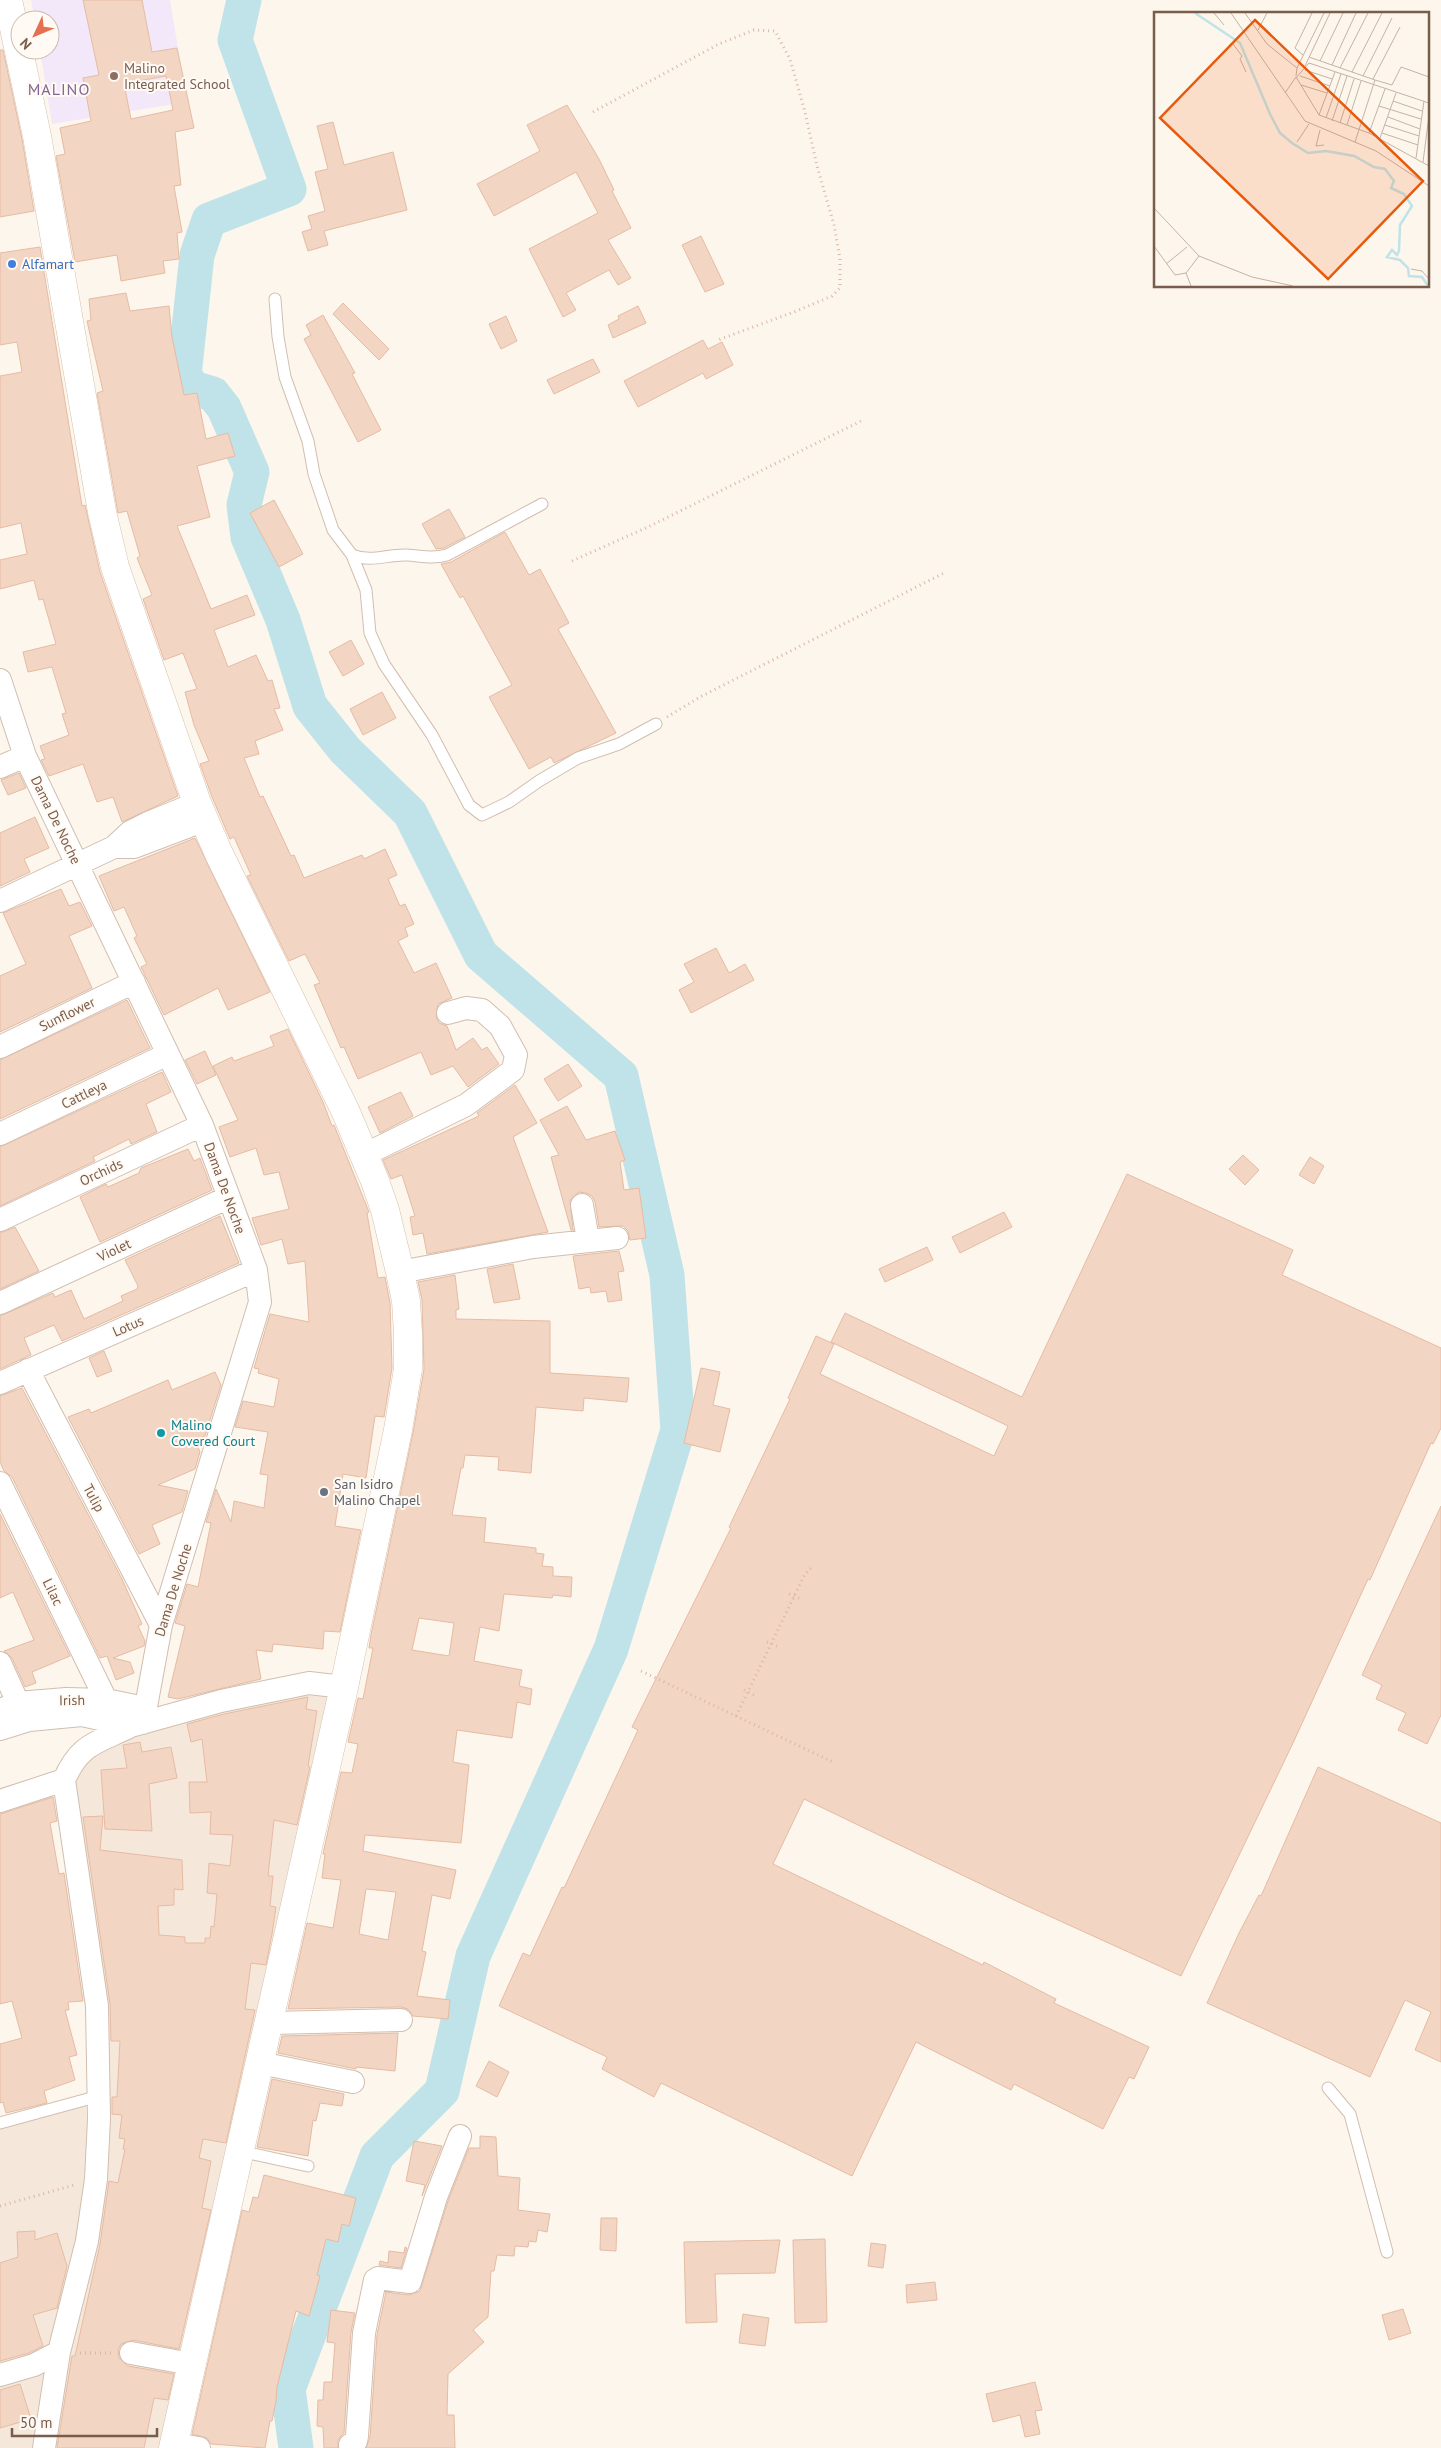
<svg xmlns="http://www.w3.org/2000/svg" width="1441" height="2448" font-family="'PT Sans',sans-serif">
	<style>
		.residential { fill: #f5e8da }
		.education { fill: #f3e8fa }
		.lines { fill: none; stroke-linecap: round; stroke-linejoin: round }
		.river { stroke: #bfe3e8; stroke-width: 35 }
		.building { fill: #f3d5c3; stroke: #e6bba3; fill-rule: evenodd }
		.lane-casing { stroke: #d1beb0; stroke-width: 13 }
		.street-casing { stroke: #d1beb0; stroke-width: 24 }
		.secondary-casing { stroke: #d6c0b0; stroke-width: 29 }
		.path { stroke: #d9b8a5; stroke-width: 3; stroke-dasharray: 1 4; stroke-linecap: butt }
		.lane { stroke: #fff; stroke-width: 11 }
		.street { stroke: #fff; stroke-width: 22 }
		.secondary { stroke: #fff; stroke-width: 28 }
		.education-dot { fill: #8d6e63; stroke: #fffaf3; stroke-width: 2 }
		.shop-dot { fill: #3f7fe0; stroke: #fffaf3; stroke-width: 2 }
		.culture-dot { fill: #0f9aa8; stroke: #fffaf3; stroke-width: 2 }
		.worship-dot { fill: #6b7280; stroke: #fffaf3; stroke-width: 2 }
		.labels { text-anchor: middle; stroke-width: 4; stroke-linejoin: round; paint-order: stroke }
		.education-label { font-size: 14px; fill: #785e54; stroke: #fffaf3; text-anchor: start }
		.shop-label { font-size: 14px; fill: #366cbe; stroke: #fffaf3; text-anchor: start }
		.street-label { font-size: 14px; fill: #7a5c4d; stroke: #fffaf3 }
		.culture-label { font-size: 14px; fill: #0d838f; stroke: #fffaf3; text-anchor: start }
		.worship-label { font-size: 14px; fill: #5b616d; stroke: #fffaf3; text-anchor: start }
		.quarter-label { font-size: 16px; letter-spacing: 1px; fill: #846695; stroke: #fffaf3 }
		.inset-river { fill: none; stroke: #bfe3e8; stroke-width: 2.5 }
		.inset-road { fill: none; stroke: #c5b3a7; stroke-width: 1 }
		.view { fill: #e8590c; fill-opacity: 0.15; stroke: #e8590c; stroke-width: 2.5 }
		.inset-edge { fill: none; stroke: #7a5c4d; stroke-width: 2.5 }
	</style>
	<rect width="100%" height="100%" fill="#fdf6ec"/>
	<path class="residential" d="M335 1691 167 2448H47L101 2199 71 1777 84 1755 216 1705Z
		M86 2100 89 2182 45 2448H0V2126Z"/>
	<path class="education" d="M31 0H170L187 102 52 124 40 50H50V20H35Z"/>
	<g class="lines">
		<path class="river" d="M244 0 235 40 289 189 209 220 197 255 184 375 193 388 213 394 224 408 252 472 244 505 248 537 283 620 310 706 345 750 410 813 481 955 621 1076 667 1275 678 1430 611 1649 473 1956 442 2091 377 2156 288 2389 296 2448"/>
	</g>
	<path class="building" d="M83 0H142L152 52 177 48 194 128 175 132 181 185 174 186 182 232 177 233 179 259 163 261 165 273 121 281 117 255 75 262 56 156 65 154 60 128 91 121 83 78 99 75ZM166 76 173 110 131 119 125 89 134 87 133 82Z
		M0 50H3L22 139 34 211 0 217Z
		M567 105 599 159 614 190 612 191 631 228 608 240 631 278 618 285 609 270 566 293 576 310 563 317 529 249 598 213 576 172 494 216 477 184 540 151 527 125Z
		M333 122 344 165 393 152 407 210 324 231 328 245 308 251 302 232 312 229 308 216 325 211 315 172 328 169 317 126Z
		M701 236 724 284 705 292 682 245Z
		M40 247 82 506 85 505 100 572 178 796 122 822 113 797 97 802 83 764 49 776 41 760 45 759 40 746 69 735 62 714 66 713 52 667 28 672 23 652 56 644 43 599 39 600 34 580 0 589V560L27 554 21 523 0 528V376L22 372 17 342 0 345V253Z
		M126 293 130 311 169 306 172 337 184 395 197 393 206 439 228 433 235 456 197 466 210 517 177 526 211 609 247 595 255 615 214 630 228 667 256 655 268 681 272 680 280 708 274 709 283 730 255 741 259 754 244 758 260 797 263 796 291 856 294 855 304 878 362 855 364 859 385 849 397 875 388 879 400 906 405 904 414 924 405 928 408 936 398 941 414 973 436 963 452 998 438 1004 436 1017 439 1023 447 1026 456 1050 473 1038 482 1050 487 1047 499 1064 468 1087 453 1066 431 1075 421 1052 358 1079 344 1047 341 1048 314 985 320 983 305 954 289 961 247 876 251 875 234 837 230 839 212 797 200 764 209 761 194 725 185 692 197 689 183 653 164 660 143 599 152 595 137 558 140 556 127 511 118 513 97 393 103 391 87 321 91 320 89 299Z
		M343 303 389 349 379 360 333 314Z
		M638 306 646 323 613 338 608 325 619 319 618 316Z
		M323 315 355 373 352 374 381 430 358 442 304 339 311 335 306 325Z
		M506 316 517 341 501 349 489 324Z
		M703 340 708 349 722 342 733 365 706 379 703 373 638 407 624 381Z
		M593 359 600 372 554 394 547 380Z
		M274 500 303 554 279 567 250 513Z
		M449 509 465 537 444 548 436 549 422 524Z
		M505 532 529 575 540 569 569 623 558 629 616 733 554 763 551 757 529 769 489 697 512 685 463 596 460 598 441 564 451 562Z
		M351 640 364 664 343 676 329 652Z
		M382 692 396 718 363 735 350 709Z
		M19 773 26 788 8 795 1 780Z
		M35 817 49 848 24 859 30 872 0 886V833Z
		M195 838 270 992 228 1010 218 988 164 1015 141 967 147 964 134 938 137 936 124 907 114 911 99 876Z
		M61 889 69 906 80 902 92 926 69 936 92 988 0 1032V976L26 964 3 913Z
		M716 948 729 973 745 964 754 980 691 1013 679 990 694 982 684 964Z
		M127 1000 150 1048 0 1119V1060Z
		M288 1029 323 1102 332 1126 334 1125 369 1212 367 1213 378 1278 385 1277 390 1303 392 1368 384 1417 375 1416 366 1478 343 1474 335 1526 361 1530 340 1632 324 1631 323 1649 273 1644 272 1652 256 1650 261 1679 178 1699 168 1697 185 1626 175 1623 187 1584 198 1587 211 1523 206 1522 216 1489 231 1522 234 1501 264 1508 268 1475 260 1474 268 1432 235 1427 243 1401 274 1407 279 1379 258 1373 259 1369 254 1368 270 1314 309 1322 305 1261 288 1264 282 1239 261 1245 252 1218 289 1209 279 1172 264 1175 256 1148 230 1157 219 1127 238 1120 213 1066 232 1057 234 1061 274 1046 270 1036Z
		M205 1051 216 1075 197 1084 185 1060Z
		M568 1064 582 1086 558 1101 544 1079Z
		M162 1072 171 1092 146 1104 157 1132 131 1144 129 1139 93 1157 95 1161 0 1206V1147Z
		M515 1085 537 1123 513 1137 548 1232 427 1254 423 1233 413 1235 410 1217 415 1216 402 1175 391 1179 383 1160 479 1116 477 1113Z
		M401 1092 413 1116 380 1133 368 1107Z
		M567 1106 586 1140 615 1131 625 1160 620 1162 624 1190 639 1188 646 1238 630 1240 628 1231 623 1226 599 1227 595 1202 592 1196 586 1193 579 1192 570 1200 573 1230H571L551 1157 559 1155 540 1120Z
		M188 1149 194 1161 200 1158 212 1190 100 1242 80 1197 106 1184 108 1187 139 1173 141 1168Z
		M1243 1155 1259 1170 1245 1185 1229 1169Z
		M1310 1157 1324 1166 1314 1184 1299 1175Z
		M1127 1174 1293 1250 1282 1275 1441 1348V1428L1433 1444 1431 1443 1370 1580 1368 1579 1293 1743 1181 1976 1014 1900 804 1799 773 1864 983 1965 984 1962 1056 1999 1054 2003 1149 2047 1134 2079 1129 2077 1103 2129 1014 2084 1011 2090 916 2042 852 2176 661 2083 654 2097 602 2069 607 2057 499 2006 523 1953 530 1956 562 1887 564 1888 638 1730 632 1727 731 1528 729 1527 790 1399 788 1398 816 1336 834 1344 820 1374 994 1456 1008 1426 831 1342 845 1313 1022 1397Z
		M1004 1212 1012 1227 960 1253 952 1237Z
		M220 1216 239 1263 62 1341 54 1325 24 1338 31 1355 0 1369V1316L53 1293 55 1297 71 1290 84 1319 123 1301 121 1296 137 1289 138 1286 125 1260Z
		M15 1227 39 1271 0 1289V1233Z
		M927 1247 933 1260 885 1282 879 1269Z
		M619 1251 624 1271 618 1272 622 1300 608 1302 606 1291 591 1293 590 1287 579 1289 573 1256Z
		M513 1264 520 1299 494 1303 487 1269Z
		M455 1275 459 1309 456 1310V1319L550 1321V1373L629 1378 627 1402 584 1398 583 1411 536 1407 531 1473 498 1470 499 1457 465 1455 463 1468H461L452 1515 486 1518 484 1542 536 1548V1553L544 1554 542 1566 553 1567V1576L572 1577 571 1597 553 1595 552 1598 504 1594 499 1631 480 1627 474 1661 522 1670 519 1686 532 1689 530 1705 517 1702 512 1738 457 1730 453 1762 469 1765 461 1843 365 1835 363 1851 456 1870 450 1899 432 1895 422 1951 426 1952 417 1996 450 2000 448 2019 413 2016 408 2009 401 2007 288 2009 307 1923 333 1928 341 1880 322 1878 325 1854H323L341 1772 352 1773 358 1744 348 1742 358 1698 363 1699 373 1648H369L371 1635 413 1433 424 1369 422 1300 418 1282ZM419 1618 454 1623 449 1656 412 1650ZM366 1889 396 1892 388 1940 359 1934Z
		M104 1351 112 1371 97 1377 89 1358Z
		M701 1368 720 1372 713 1405 730 1409 720 1452 684 1443Z
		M215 1372 221 1385 209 1423 206 1422 208 1427 205 1436 195 1440 200 1452 195 1469 158 1485 188 1491 182 1512 152 1525 160 1544 139 1554 68 1417 89 1409 91 1413 168 1380 172 1390Z
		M22 1388 122 1579 142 1624 138 1626 145 1641 144 1646 113 1658 130 1662 134 1673 116 1680 107 1656 100 1658 12 1477 4 1471 0 1462V1396Z
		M1441 1506V1715L1427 1744 1398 1730 1406 1713 1376 1699 1382 1685 1362 1675Z
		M0 1514 70 1656 32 1672 36 1683 25 1687 12 1658 4 1651 34 1640 13 1592 0 1598Z
		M308 1697 306 1709 317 1711 308 1766 310 1767 297 1825 274 1820 268 1876H273L270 1906 276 1907 272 1934 266 1965 251 1963 245 2009 255 2010 226 2143 203 2139 199 2158 211 2161 202 2208 211 2210 179 2349 133 2340 121 2344 118 2350 119 2358 128 2366 174 2374 168 2400 154 2398 144 2448H57L72 2356H75L100 2244 109 2181 118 2183 125 2149H123L125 2139 119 2138 122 2115 112 2114V2097H117L120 2041H111L110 2004 83 1817 103 1816 100 1850 182 1860 183 1890 174 1889V1905L158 1906 159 1935 185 1937V1943H205V1938H210L211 1926 214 1927 217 1894 207 1893 209 1863 230 1866 233 1835 210 1834 211 1812 190 1813 189 1782H207L202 1739 191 1742 187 1724 224 1714Z
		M140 1742 142 1752 171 1747 177 1778 149 1784 152 1831 105 1829 101 1770 127 1768 123 1745Z
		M1318 1767 1441 1823V2062L1415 2050 1431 2012 1405 2000 1370 2077 1207 2003 1239 1933 1259 1895 1261 1896Z
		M53 1797 57 1821 50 1823 59 1874 64 1873 83 2001 68 2002 69 2010H65L77 2055 69 2057 75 2080 44 2091 47 2103 6 2113 3 2102 0 2103V2044L22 2038 12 2001 0 2004V1814Z
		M398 2033 395 2071 356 2067V2069L278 2053 282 2036Z
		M489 2061 509 2072 497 2097 476 2086Z
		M272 2079 344 2094 342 2106 320 2103 316 2121 313 2120 308 2156 257 2147Z
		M480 2136 496 2137 498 2176 520 2178 518 2210 550 2214 547 2232 538 2230 536 2242 529 2241 528 2247 515 2246 514 2256 497 2255 494 2271H491L488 2317 473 2330 484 2342 448 2374 447 2415H454L455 2448H366L370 2437 377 2335 386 2292 409 2295 420 2291 448 2201 469 2148H480Z
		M414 2141 442 2146 422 2196 425 2185 406 2181Z
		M264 2175 356 2198 349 2226 342 2224 338 2242 326 2239 317 2275 320 2276 309 2316 296 2311 277 2387 276 2401 272 2421H270L265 2448 211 2444 207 2438 192 2434 242 2210 249 2212 253 2197 258 2198Z
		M601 2218H617L616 2251 600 2250Z
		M35 2231V2240L57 2233 67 2266 57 2308 33 2315 43 2346 29 2353 0 2361V2263L18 2257 17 2232Z
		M825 2239 827 2322 795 2323 793 2240Z
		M780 2240 775 2273 715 2274 717 2322 686 2323 684 2242Z
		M871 2243 886 2245 883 2268 868 2266Z
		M405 2247 407 2248 401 2268 379 2265 380 2261 388 2263 389 2251 404 2253Z
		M935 2282 937 2300 907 2303 906 2285Z
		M1403 2309 1411 2333 1389 2340 1382 2315Z
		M331 2310 355 2313 351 2332 344 2433 338 2440V2448H324L323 2427 317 2426 318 2400H323L324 2382H332L335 2343 327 2342Z
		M743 2314 769 2318 765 2346 739 2343Z
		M1035 2382 1042 2410 1035 2411 1040 2434 1025 2437 1020 2415 993 2422 986 2394Z
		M20 2384 31 2419 0 2428V2390Z"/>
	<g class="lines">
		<g class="lane-casing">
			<path id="lane" d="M275 299 278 337 285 377 308 441 314 474 333 530 352 555 366 590 370 633 384 664 432 735 469 805 482 815 509 802 539 781 578 758 619 744 656 724
				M352 555C372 563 387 554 407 555 422 556 432 559 447 555L542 504
				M1328 2088 1350 2114 1387 2252
				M0 2123 99 2096
				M240 2151 308 2166"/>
		</g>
		<g class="street-casing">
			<path id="street" d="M0 680 25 756 202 1125 256 1270 260 1302 161 1625 143 1723
				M0 767 25 756
				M114 847H134L205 820
				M0 901 114 847 130 832 148 823 197 803
				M0 1047 134 982
				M0 1134 168 1054
				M364 1155 466 1105 513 1070 516 1055 500 1026 482 1010 466 1008 448 1013
				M582 1205 588 1240
				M0 1220 202 1125
				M400 1272 533 1247 617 1238
				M0 1303 229 1197
				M28 1370 161 1625
				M0 1383 256 1270
				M0 1483 106 1700
				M0 1663 18 1703
				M0 1710 18 1703 66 1699 106 1700 145 1708
				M0 1729 29 1720 82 1715 131 1726 221 1701 309 1683 344 1687
				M0 1801 64 1780
				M270 2023 401 2020
				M260 2063 353 2082
				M131 2353 191 2364
				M0 2375 34 2365 59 2352
				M174 2444 199 2448
				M350 2445 356 2441 357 2436 364 2333 375 2280 378 2278 410 2282 436 2197 460 2136
				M44 2448 59 2352 87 2241 96 2179 99 2119 97 2006 64 1780C80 1743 97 1743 131 1726"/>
		</g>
		<g class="secondary-casing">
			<path id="secondary" d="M8 0 37 136 102 512 115 567 197 803 219 854 345 1110 375 1181 385 1210 400 1272 406 1301 408 1333V1369L398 1430 344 1687 173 2448"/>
		</g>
		<path class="path" d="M593 112 719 44 754 30 775 31 790 59 805 112 817 166 834 225 840 259V288L832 296 794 312 718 340
			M572 561 648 527 863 420
			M667 717 700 697 944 573
			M789 1594 801 1599
			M767 1642 777 1646
			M641 1671 833 1762
			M744 1690 754 1695
			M736 1716 805 1574 811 1568
			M0 2206 74 2185
			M80 2353H111"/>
		<use href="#lane" class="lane"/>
		<use href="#street" class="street"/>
		<use href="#secondary" class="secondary"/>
	</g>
	<circle class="education-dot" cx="114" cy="76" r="5"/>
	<circle class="shop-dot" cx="12" cy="264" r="5"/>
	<circle class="culture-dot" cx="161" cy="1433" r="5"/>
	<circle class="worship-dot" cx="324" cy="1492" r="5"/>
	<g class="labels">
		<g class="education-label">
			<text x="124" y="73">Malino<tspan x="124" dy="16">Integrated School</tspan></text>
		</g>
		<g class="shop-label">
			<text x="22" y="269">Alfamart</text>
		</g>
		<g class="street-label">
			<text transform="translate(56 820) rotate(64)" y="5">Dama De Noche</text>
			<text transform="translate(67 1014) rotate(-26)" y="5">Sunflower</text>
			<text transform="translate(84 1094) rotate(-26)" y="5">Cattleya</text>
			<text transform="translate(101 1172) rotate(-25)" y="5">Orchids</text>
			<text transform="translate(225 1188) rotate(70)" y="5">Dama De Noche</text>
			<text transform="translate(114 1250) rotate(-25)" y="5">Violet</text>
			<text transform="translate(128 1326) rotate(-24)" y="5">Lotus</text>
			<text transform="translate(94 1498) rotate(62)" y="5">Tulip</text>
			<text transform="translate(173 1590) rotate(-73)" y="5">Dama De Noche</text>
			<text transform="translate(53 1592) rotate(64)" y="5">Lilac</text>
			<text transform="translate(72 1700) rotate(-1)" y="5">Irish</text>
		</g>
		<g class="culture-label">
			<text x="171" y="1430">Malino<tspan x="171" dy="16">Covered Court</tspan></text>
		</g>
		<g class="worship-label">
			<text x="334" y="1489">San Isidro<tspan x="334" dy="16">Malino Chapel</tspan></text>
		</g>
		<g class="quarter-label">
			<text x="59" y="95">MALINO</text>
		</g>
	</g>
	<g transform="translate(1154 12)">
		<rect width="275" height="275" fill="#fdf6ec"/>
		<path class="inset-river" d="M41 1 86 31 116 102 126 121 138 131 154 141 172 139 200 144 220 155 231 157 240 169 237 176 250 182 258 194 246 213 245 239 243 243 238 238 233 245 246 248 254 256 255 264 268 265 274 274"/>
		<path class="inset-road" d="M60 1 70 13M77 1 151 109 222 139 275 174M91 1 113 32 143 56 142 64M104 18 113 1M79 32 88 44 86 47 92 60M149 43 141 36 158 1M155 45 221 68 201 130M166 49 189 1M178 53 202 1M151 54 176 1M143 56 170 1M186 56 214 1M151 58 178 67M198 60 228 1M146 64 176 74M209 64 238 6M142 65 165 103 215 121 275 154M142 66 155 51 275 91M219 67 246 15M221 68 238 73 247 55 275 65M147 73 173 81M131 81 142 65M239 89 268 99M225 94 267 107M165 103 181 60M234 105 266 117M172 106 187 62M178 109 193 64M186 111 200 67M193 113 207 69M231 113 265 124M166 118 162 134 170 133M215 121 231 77M228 121 264 133M226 126 242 81M143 130 155 112M262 146 270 89M269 150 275 104M0 196 45 244 98 265 139 274M0 234 21 263 32 261M12 252 33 235M257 257 268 259 275 267M37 274 32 261 45 244"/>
		<path class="view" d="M101 8 269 169 174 267 6 106Z"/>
		<rect width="275" height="275" class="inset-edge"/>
	</g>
	<g transform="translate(35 35) rotate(226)"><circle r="24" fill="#fffaf3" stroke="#cabbb1"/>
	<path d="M0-4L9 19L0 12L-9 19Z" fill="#e76f51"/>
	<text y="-8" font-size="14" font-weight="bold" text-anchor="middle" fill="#7a5c4d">N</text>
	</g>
	<path d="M12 2428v8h145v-8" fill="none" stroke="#7a5c4d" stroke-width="2.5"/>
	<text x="20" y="2428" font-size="15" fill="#7a5c4d" stroke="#fffaf3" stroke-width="4" paint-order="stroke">50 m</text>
</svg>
